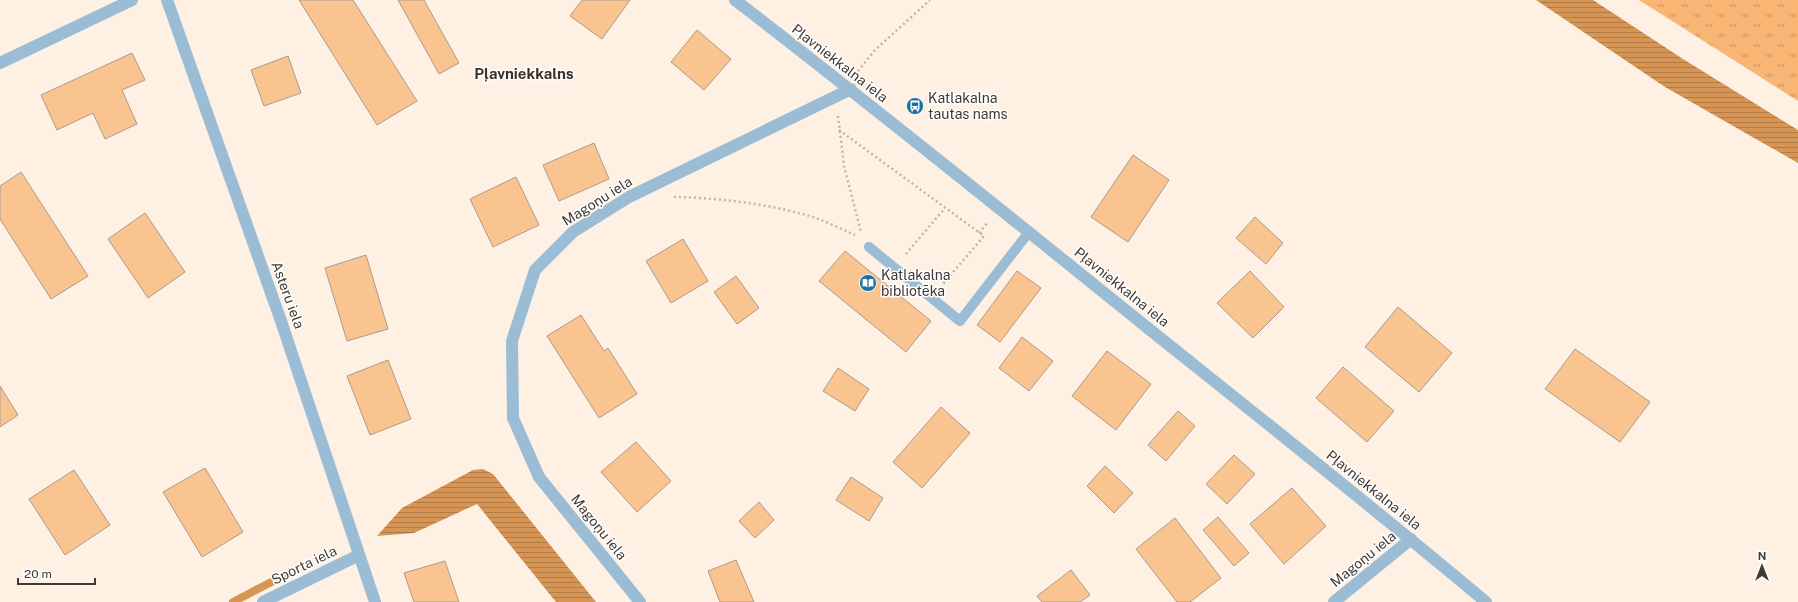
<svg xmlns="http://www.w3.org/2000/svg" width="1798" height="602" font-family="'Public Sans',sans-serif">
	<style>
		.grass { fill: url(#grass-tufts) }
		.water { fill: url(#water-rules) }
		.lines { fill: none; stroke-linecap: round; stroke-linejoin: round }
		.stream { stroke: #d69554; stroke-width: 8 }
		.building { fill: #fac491; stroke: #ab9b8c }
		.path { stroke: #c1b5aa; stroke-width: 2.5; stroke-dasharray: 2 3; stroke-linecap: butt }
		.service { stroke: #9abdd5; stroke-width: 10 }
		.minor { stroke: #9abdd5; stroke-width: 12 }
		.labels { text-anchor: middle; stroke-width: 3; stroke-linejoin: round; paint-order: stroke }
		.street-label { font-size: 14px; fill: #413a34; stroke: #fff }
		.poi-label { font-size: 14px; fill: #413a34; stroke: #fff; text-anchor: start }
		.neighbourhood-label { font-size: 15px; font-weight: bold; fill: #3e3124; stroke: #fff }
	</style>
	<defs>
		<pattern id="grass-tufts" width="24" height="20" patternUnits="userSpaceOnUse"><rect width="24" height="20" fill="#f8b574"/><path d="M3 7l-1-3M5 7V3M7 7l1-3M15 17l-1-3M17 17v-4M19 17l1-3" fill="none" stroke="#ca9460"/></pattern>
		<pattern id="water-rules" width="6" height="5" patternUnits="userSpaceOnUse"><rect width="6" height="5" fill="#d69554"/><path d="M0 2.5h6" fill="none" stroke="#af7b46"/></pattern>
	</defs>
	<rect width="100%" height="100%" fill="#fef0e3"/>
	<path class="grass" d="M1639 0H1798V101L1795 99Z"/>
	<path class="water" d="M1536 0H1593L1683 59 1798 130V163L1665 87Z
		M483 469 493 474 596 602H556L477 504 414 533 377 536 402 508 473 470Z"/>
	<g class="lines">
		<path class="stream" d="M233 602 283 576"/>
	</g>
	<path class="building" d="M299 0H353L417 101 377 125Z
		M398 0H424L459 63 439 74Z
		M582 0H630L602 39 570 16Z
		M697 30 731 59 704 90 671 62Z
		M132 53 145 80 122 90 137 124 105 139 93 113 57 130 41 95Z
		M288 56 301 93 264 106 251 70Z
		M594 143 609 179 559 201 543 165Z
		M1133 155 1169 180 1128 242 1091 217Z
		M21 172 88 276 51 299 0 219V186Z
		M516 177 539 225 493 247 470 199Z
		M145 213 185 272 148 298 108 239Z
		M1255 217 1283 243 1266 264 1236 238Z
		M683 239 708 281 671 303 646 261Z
		M845 251 931 321 906 352 819 281Z
		M366 255 388 329 347 341 325 268Z
		M1017 271 1041 288 1000 342 977 325Z
		M1250 271 1284 307 1253 338 1217 303Z
		M736 276 759 308 737 324 714 292Z
		M1398 307 1452 353 1419 392 1365 347Z
		M581 315 604 351 608 348 637 394 599 418 547 336Z
		M1022 337 1053 361 1029 391 999 368Z
		M1575 349 1650 402 1620 442 1545 389Z
		M1107 351 1151 384 1116 430 1072 396Z
		M388 360 411 419 370 435 347 376Z
		M1343 367 1394 411 1367 442 1316 398Z
		M838 368 869 389 855 411 823 391Z
		M0 386 18 415 0 427Z
		M941 407 970 433 922 488 893 462Z
		M1178 411 1195 426 1166 461 1148 445Z
		M636 442 671 481 637 512 601 472Z
		M1234 455 1255 474 1227 504 1206 484Z
		M1105 466 1133 493 1114 513 1087 486Z
		M205 468 243 532 202 557 163 492Z
		M74 470 110 525 65 555 29 499Z
		M851 477 883 498 869 521 836 500Z
		M1292 488 1326 526 1284 564 1250 524Z
		M759 502 774 520 755 538 739 521Z
		M1218 517 1249 553 1234 566 1203 530Z
		M1175 518 1221 578 1190 602H1177L1136 549Z
		M736 560 754 602H720L708 571Z
		M445 561 459 602H414L404 573Z
		M1071 570 1090 595 1080 602H1042L1037 596Z"/>
	<g class="lines">
		<path class="path" d="M858 71 875 50 930 0
			M838 116 844 166 861 232
			M839 130 984 236 943 284
			M674 197C721 198 771 204 816 218 829 223 842 229 855 235
			M979 233 987 223
			M906 254 945 208"/>
		<path class="service" d="M869 247 960 321 1029 232"/>
		<path class="minor" d="M167 0 281 321 375 602
			M735 0C873 106 1009 216 1144 325 1259 417 1374 508 1486 602
			M0 63 132 0
			M263 602 359 555
			M640 602 539 477 513 418 512 341 535 270 573 232 629 197 851 89
			M1334 602 1411 539"/>
	</g>
	<defs>
		<g id="bus-disc" transform="scale(0.9)"><circle r="9.5" fill="#1971a0" stroke="#fff"/><path d="M-5-6H5V4H4V6H2V4H-2V6H-4V4H-5ZM-3.5-4V0h7V-4ZM-3.5 1.2v1.5H-2V1.2ZM2 1.2v1.5H3.5V1.2Z" fill="#fff"/></g>
		<g id="library-disc" transform="scale(0.9)"><circle r="9.5" fill="#1971a0" stroke="#fff"/><path d="M-6-4Q-3-5.5-.7-3.5V5Q-3 3-6 4ZM6-4Q3-5.5 .7-3.5V5Q3 3 6 4Z" fill="#fff"/></g>
	</defs>
	<g fill-rule="evenodd">
		<use href="#bus-disc" x="915" y="106"/>
		<use href="#library-disc" x="868" y="283"/>
	</g>
	<g class="labels">
		<g class="street-label">
			<text transform="translate(840 63) rotate(38)" y="5">Pļavniekkalna iela</text>
			<text transform="translate(597 201) rotate(-32)" y="5">Magoņu iela</text>
			<text transform="translate(1122 287) rotate(39)" y="5">Pļavniekkalna iela</text>
			<text transform="translate(288 295) rotate(70)" y="5">Asteru iela</text>
			<text transform="translate(1374 490) rotate(39)" y="5">Pļavniekkalna iela</text>
			<text transform="translate(599 527) rotate(51)" y="5">Magoņu iela</text>
			<text transform="translate(1363 559) rotate(-39)" y="5">Magoņu iela</text>
			<text transform="translate(304 565) rotate(-26)" y="5">Sporta iela</text>
		</g>
		<g class="poi-label">
			<text x="928" y="103">Katlakalna<tspan x="928" dy="16">tautas nams</tspan></text>
			<text x="881" y="280">Katlakalna<tspan x="881" dy="16">bibliotēka</tspan></text>
		</g>
		<g class="neighbourhood-label">
			<text x="524" y="79">Pļavniekkalns</text>
		</g>
	</g>
	<g transform="translate(1762 566)" stroke="#ffffff" stroke-width="3" paint-order="stroke">
	<path d="M0-3L7 15L0 10L-7 15Z" fill="#413a34"/>
	<text y="-6" font-size="11" font-weight="bold" text-anchor="middle" fill="#413a34">N</text>
	</g>
	<path d="M18 578v6h77v-6" fill="none" stroke="#413a34" stroke-width="2"/>
	<text x="24" y="578" font-size="12" fill="#413a34" stroke="#ffffff" stroke-width="3" paint-order="stroke">20 m</text>
</svg>
